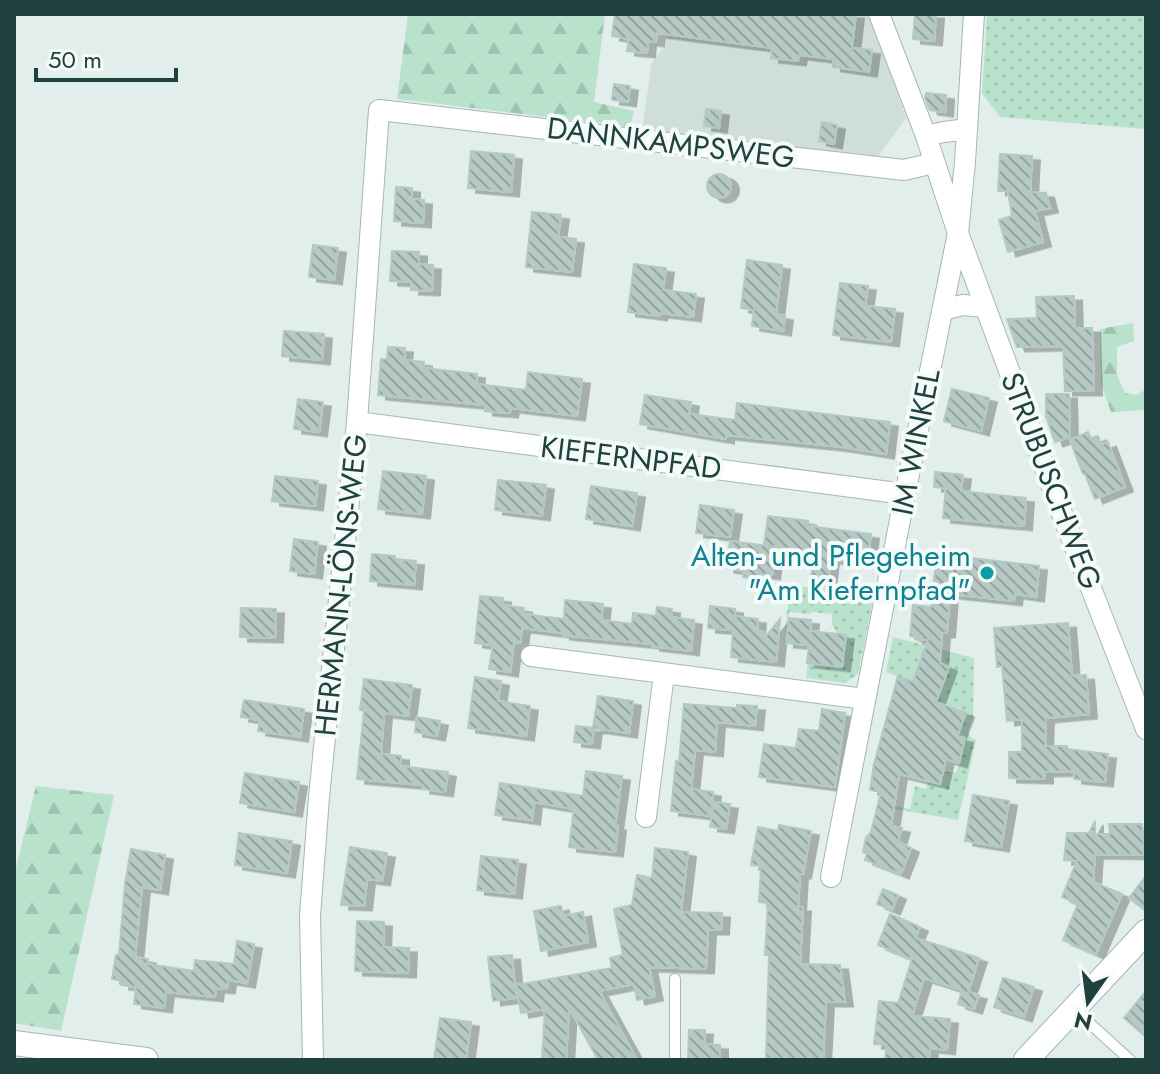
<svg xmlns="http://www.w3.org/2000/svg" width="1160" height="1074" font-family="Jost,sans-serif">
	<style>
		.built { fill: #d0dedb }
		.green { fill: url(#green-dots) }
		.forest { fill: url(#forest-firs) }
		.building { fill: url(#building-back-hatch); stroke: #b3c9c4; stroke-width: 2; filter: url(#shadow) }
		.lines { fill: none; stroke-linecap: round; stroke-linejoin: round }
		.service-casing { stroke: #a4b7b4; stroke-width: 12 }
		.minor-casing { stroke: #a4b7b4; stroke-width: 22 }
		.tertiary-casing { stroke: #a4b7b4; stroke-width: 26 }
		.service { stroke: #fff; stroke-width: 10 }
		.minor { stroke: #fff; stroke-width: 20 }
		.tertiary { stroke: #fff; stroke-width: 24 }
		.culture-dot { fill: #0f9aa8; stroke: #f3faf8; stroke-width: 3 }
		.labels { text-anchor: middle; stroke-width: 8; stroke-linejoin: round; paint-order: stroke }
		.street-label { font-size: 30px; fill: #1f423f; stroke: #f3faf8 }
		.culture-label { font-size: 30px; fill: #0d838f; stroke: #f3faf8; text-anchor: end }
	</style>
	<defs>
		<pattern id="green-dots" width="8" height="8" patternUnits="userSpaceOnUse" patternTransform="scale(2)"><rect width="8" height="8" fill="#b8e2cc"/><path d="M2 2h.1M6 6h.1" fill="none" stroke="#9ec3b0" stroke-width="1.8" stroke-linecap="round"/></pattern>
		<pattern id="forest-firs" width="22" height="20" patternUnits="userSpaceOnUse" patternTransform="scale(2)"><rect width="22" height="20" fill="#b8e2cc"/><path d="M5 1l3.5 6h-7zM16 11l3.5 6h-7z" fill="#9ec3b0"/></pattern>
		<pattern id="building-back-hatch" width="6" height="6" patternUnits="userSpaceOnUse" patternTransform="scale(2)"><rect width="6" height="6" fill="#b7c9c5"/><path d="M-1 5l2 2M0 0l6 6M5-1l2 2" fill="none" stroke="#94a5a1"/></pattern>
		<filter id="shadow"><feDropShadow dx="8" dy="4.5" stdDeviation="0" flood-color="#0004"/></filter>
	</defs>
	<rect width="100%" height="100%" fill="#e2eeeb"/>
	<path class="built" d="M668 14H869L906 118 878 157 642 130 652 62 666 45Z"/>
	<path class="green" d="M987 14H1146V129L1000 117 982 93Z
		M790 585 874 595 858 674 846 683 806 678 808 663 843 667 846 635 838 634 832 625V614L812 612 810 614 789 612 786 643H784Z
		M893 637 974 658 973 716 968 732 971 738 976 740 958 820 895 809V806L910 809 915 786 926 789 928 781 939 784 943 771 956 773 965 736 953 733 965 714 907 691 910 681 886 672Z"/>
	<path class="forest" d="M408 14H605L594 102 634 111 630 127 397 99Z
		M1133 323 1134 341 1117 347V375L1125 393 1137 395 1146 389V410L1111 412 1101 384 1100 329Z
		M36 786 114 795 61 1031 14 1023V876Z"/>
	<path class="building" d="M615 14H856L852 48 872 50 869 72 833 67V59L799 55 798 61 771 58 772 48 657 33 656 42 648 41 647 53 627 51 629 39 612 36Z
		M915 14H936L934 41 913 39Z
		M614 84 630 86 628 102 612 100Z
		M926 93 946 95 945 112 930 110 925 98Z
		M706 109 721 111 719 128 704 126Z
		M822 122 837 125 834 144 819 141Z
		M471 151 514 155 511 192 468 188Z
		M1000 154 1032 156 1030 192 1046 193 1050 208 1035 211 1043 242 1008 252 999 220 1012 216 1008 191H998Z
		M707 186a12 12 0 1 1 24 0a12 12 0 1 1-24 0Z
		M396 187 412 188V199L424 200 423 223 394 221Z
		M532 212 561 215 558 237 576 239 572 272 526 267Z
		M313 245 338 248 334 280 309 277Z
		M392 251 419 252V264L433 265 432 291 411 290 412 282 390 281Z
		M747 260 782 265 776 314 785 316 783 331 752 326 754 310 741 308Z
		M634 264 666 268 663 290 696 294 693 317 660 313 659 316 628 312Z
		M840 283 868 286 865 306 895 309 891 342 833 335Z
		M1074 296 1075 328H1092L1094 391H1065L1063 346 1017 347 1007 319 1037 318 1036 297Z
		M284 331 324 334 322 360 282 356Z
		M388 347 405 348 404 360 424 362 423 368 477 374 476 384 526 390 528 372 582 379 577 416 511 408 510 413 485 411 486 405 378 395 381 359H387Z
		M952 389 989 398 981 431 944 421Z
		M1046 394H1069L1070 437 1055 442 1046 416Z
		M645 395 691 402 689 414 735 420 737 403 890 422 886 454 842 447 726 435V439L640 424Z
		M298 399 323 402 319 432 294 429Z
		M1088 432 1091 439 1098 436 1101 445 1108 442 1125 487 1095 499 1085 474H1083L1070 440Z
		M383 471 426 476 422 514 378 509Z
		M935 472 963 475 961 491 1026 498 1024 526 943 518 946 488 934 487Z
		M275 476 318 481 315 506 272 501Z
		M498 480 546 485 542 516 495 510Z
		M591 486 637 493 632 526 586 519Z
		M700 505 734 510 730 537 696 533Z
		M768 516 808 521V526L871 534 867 564 831 559 828 583 811 581 814 552 764 545Z
		M294 539 318 542 314 574 290 571Z
		M730 541 776 547 772 575 763 574 762 581 743 577 744 571 726 568Z
		M372 554 395 556V559L416 561 414 585 370 581Z
		M937 554 1039 566 1036 597 1015 594 1014 601 950 594 947 633H942L940 663 949 667 936 702 966 713 957 737 965 738 959 763 946 759 940 784 899 774 891 826 902 828 898 842 911 848 901 874 865 860 867 853 863 852 866 838 871 832 881 792 870 790 874 764 898 676 913 682 928 640 915 639V637L910 636 913 605 931 607Z
		M480 596 503 598 502 605 524 608 523 614 564 619 565 600 603 604 601 620 632 624 633 613 656 616 657 607 672 609 671 617 694 620 691 651 652 646V644L562 635V633L522 628 520 643 514 642 510 672 489 669 493 645 475 643Z
		M710 606 735 609V616L758 619 757 631 764 632 763 640 780 619 776 662 731 657 733 630 708 628Z
		M241 608 276 609 275 638 240 637Z
		M789 618 811 620 810 631 846 635 842 667 807 663 809 645 786 643Z
		M1068 623 1072 676 1086 675 1089 714 1046 718 1045 746H1067V749L1108 754 1105 782 1074 779 1075 771 1045 772V779L1009 778V752H1022V719L1007 721 1002 666 997 667 994 628Z
		M475 677 501 681 498 701 530 706 526 736 468 728Z
		M364 679 412 685 408 716 384 713 381 754 401 756V766L448 772 445 792 422 789 423 785 357 779 364 711 360 710Z
		M598 696 633 701 629 733 593 728Z
		M244 700 304 709 300 737 258 731 260 720 241 717Z
		M684 704 737 708V705L757 706 755 726 717 722 715 752 695 750 691 789 713 792 711 816 671 811 676 761 679 762Z
		M822 709 845 713 835 787 759 777 764 744 796 748 799 729 819 731Z
		M417 717 440 721 437 736 415 732Z
		M576 726 594 728 592 744 574 742Z
		M586 771 622 776 615 826H618L615 852 569 847 574 809 534 802 532 820 495 815 500 783 583 796Z
		M245 773 299 782 294 812 240 803Z
		M973 795 1009 801 1001 847 965 841Z
		M714 802 730 804 726 829 710 827Z
		M1095 821V834H1110L1109 824H1142L1145 855 1095 854 1093 882 1122 894 1096 954 1063 940 1078 904 1062 897 1077 861 1064 860 1067 833H1089Z
		M779 825 811 831 803 874H800L798 907H803L800 964 840 965 845 1002H826L823 1060 766 1058 769 955H765L768 903 759 902 761 866 751 865 758 827 778 831Z
		M239 833 292 841 287 873 235 865Z
		M350 847 387 853 382 881 367 879 364 906 341 905Z
		M655 848 688 852 681 912 722 913 721 930H708L706 969 649 967 655 996 637 1000 634 984 599 991 637 1060H598L569 1007 566 1060H542L545 1009 521 1013 516 985 612 968 610 958 623 955 614 909 632 905 637 875 652 878Z
		M131 849 165 855 160 890 142 887 135 957 148 959 147 964 194 971 195 960 234 964 237 941 254 944 247 983 228 980 227 989 216 988 215 997 166 992 164 1008 134 1004 136 987 121 985 122 981 112 979 116 955H119L125 884Z
		M481 856 518 860 514 894 477 890Z
		M1146 876V911L1129 898Z
		M883 889 898 895 892 910 877 904Z
		M561 906 563 916 583 912 588 942 541 951 534 911Z
		M890 914 920 927 915 938 979 958 968 992 979 995 974 1009 958 1004 962 990 924 978 912 1016 950 1019 947 1050 930 1048 929 1060H885L887 1045 874 1044 879 1001 898 1003 912 959 878 945Z
		M357 921 384 922 383 947 409 948 408 973 355 971Z
		M512 955 516 998 493 1001 488 957Z
		M1003 978 1034 987 1024 1017 994 1007Z
		M1146 991V1037L1124 1018Z
		M440 1018 471 1022 466 1060H434Z
		M689 1030H705L704 1044 720 1045V1060H688Z"/>
	<g class="lines">
		<g class="service-casing">
			<path id="service" d="M1074 1009 1130 1060
				M675 1060V979"/>
		</g>
		<g class="minor-casing">
			<path id="minor" d="M974 14 965 162 958 233 1064 519 1146 729
				M926 136 944 132 967 129
				M942 310 963 305 985 307
				M357 422 905 494
				M531 656 865 699
				M646 817 664 674
				M831 877 905 494 958 233 926 136 879 14
				M313 1060 310 916 319 797 357 422 379 110 904 170 934 163"/>
		</g>
		<g class="tertiary-casing">
			<path id="tertiary" d="M14 1043 146 1060
				M1026 1060 1146 932"/>
		</g>
		<use href="#service" class="service"/>
		<use href="#minor" class="minor"/>
		<use href="#tertiary" class="tertiary"/>
	</g>
	<circle class="culture-dot" cx="987" cy="573" r="8"/>
	<g class="labels">
		<g class="street-label">
			<text transform="translate(671 143) rotate(7)" y="10">DANNKAMPSWEG</text>
			<text transform="translate(916 442) rotate(-79)" y="10">IM WINKEL</text>
			<text transform="translate(631 458) rotate(7)" y="10">KIEFERNPFAD</text>
			<text transform="translate(1051 481) rotate(69)" y="10">STRUBUSCHWEG</text>
			<text transform="translate(341 585) rotate(-84)" y="10">HERMANN-LÖNS-WEG</text>
		</g>
		<g class="culture-label">
			<text x="971" y="566">Alten- und Pflegeheim<tspan x="971" dy="34">"Am Kiefernpfad"</tspan></text>
		</g>
	</g>
	<rect width="1160" height="1074" fill="none" stroke="#1f423f" stroke-width="32"/>
	<g transform="translate(1088 1002) rotate(194)" stroke="#f3faf8" stroke-width="6" paint-order="stroke">
	<path d="M0-6L14 30L0 20L-14 30Z" fill="#1f423f"/>
	<text y="-12" font-size="22" font-weight="bold" text-anchor="middle" fill="#1f423f">N</text>
	</g>
	<path d="M36 68v12h140v-12" fill="none" stroke="#1f423f" stroke-width="4"/>
	<text x="48" y="68" font-size="24" fill="#1f423f" stroke="#f3faf8" stroke-width="6" paint-order="stroke">50 m</text>
</svg>
